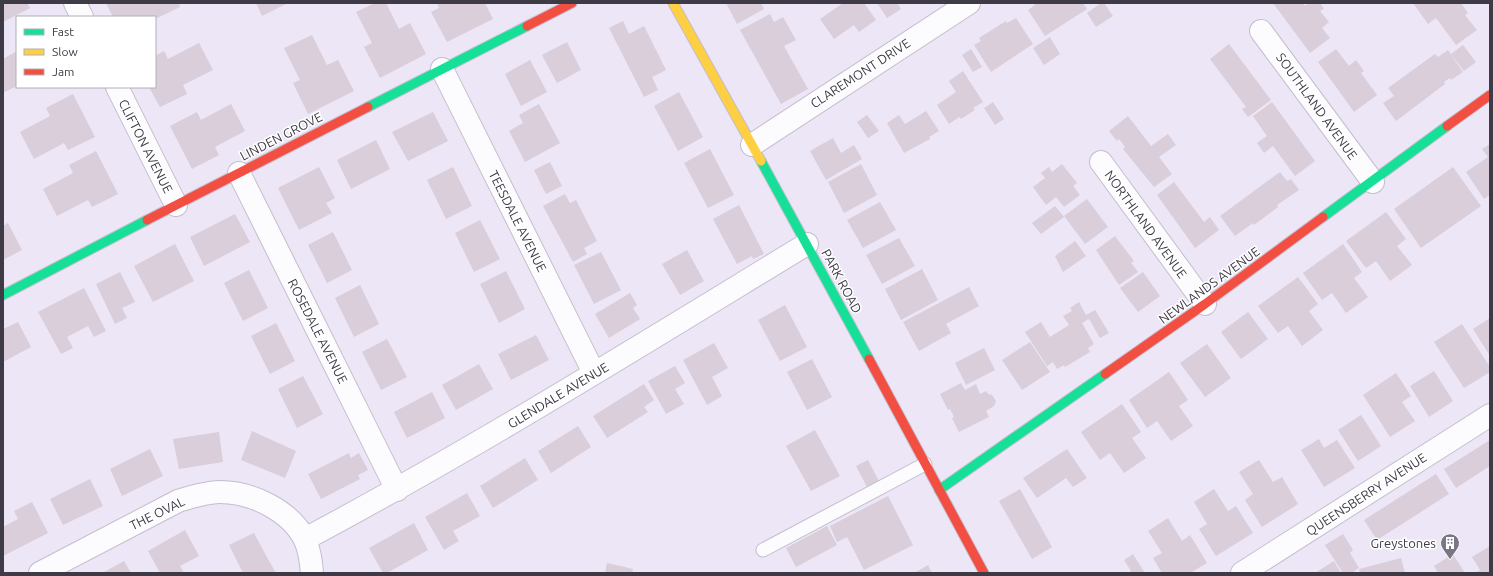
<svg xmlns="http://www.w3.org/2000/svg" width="1493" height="576" font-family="Ubuntu,sans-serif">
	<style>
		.building { fill: #d9ced9 }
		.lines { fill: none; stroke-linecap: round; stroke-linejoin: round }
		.lane-casing { stroke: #c3becc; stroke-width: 15 }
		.street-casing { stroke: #c3becc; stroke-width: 24 }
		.fast-casing { stroke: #c3becc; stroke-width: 11 }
		.slow-casing { stroke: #c3becc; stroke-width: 11 }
		.jam-casing { stroke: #c3becc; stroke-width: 11 }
		.lane { stroke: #fcfbfe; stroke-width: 13 }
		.street { stroke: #fcfbfe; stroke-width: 22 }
		.fast { stroke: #16e098; stroke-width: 9 }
		.slow { stroke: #ffcf43; stroke-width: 9 }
		.jam { stroke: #f24e42; stroke-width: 9 }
		.labels { text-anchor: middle; stroke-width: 3; stroke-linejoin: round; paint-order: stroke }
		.street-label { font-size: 13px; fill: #3e3a46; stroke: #fff }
		.poi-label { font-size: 13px; fill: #3e3a46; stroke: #fff; text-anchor: end }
	</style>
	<rect width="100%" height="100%" fill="#ece6f7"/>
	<path class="building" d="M3 3H27L30 8 3 22Z
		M106 3H179L180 7 155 19V17H113Z
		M256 3H288L262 16Z
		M375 3H386L399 29 410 23 426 54 380 78 364 47 372 43 356 12Z
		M437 3H485L493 19 447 42 431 12 439 8Z
		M726 3H761L764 9 737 24Z
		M843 3H864L876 20 859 32 854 25 834 39 820 19Z
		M877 3H897L901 9 887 18Z
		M1034 3H1083L1087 9 1045 36 1028 10 1035 5Z
		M1101 3H1104L1113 16 1096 27 1087 13Z
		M1273 3H1303L1305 6 1309 3H1320L1324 9 1320 11 1329 22 1322 28 1330 38 1310 53Z
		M1413 3H1461L1468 13 1465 15 1477 30 1456 45 1436 18 1428 24Z
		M770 14 774 22 783 17 796 40 784 46 808 89 781 104 740 30Z
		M1016 18 1033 44 991 72 974 45 981 41 979 38 1006 21 1007 23Z
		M623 21 629 34 644 26 666 70 652 77 658 90 644 97 609 28Z
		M312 35 327 65 338 60 354 91 308 114 293 83 300 80 284 48Z
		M1050 37 1060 54 1044 65 1033 48Z
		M567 42 581 70 557 83 542 55Z
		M199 43 213 70 183 85 187 94 160 107 149 87H155V56L164 51 168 59Z
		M1229 44 1271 100 1248 117 1242 109 1246 107 1210 59Z
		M1463 45 1476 62 1464 71 1451 54Z
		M971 49 982 67 973 72 962 55Z
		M1336 49 1349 66 1356 60 1364 71 1361 73 1377 95 1354 112 1318 62Z
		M1448 50 1463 72 1451 80 1450 78 1444 82 1445 84 1396 121 1383 103 1394 96 1388 88 1435 54 1438 57Z
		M17 51V86L3 93V59Z
		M530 60 547 92 521 106 505 74Z
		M963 71 983 102 973 108 975 110 961 119 959 117 949 124 937 105 956 92 949 81Z
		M679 92 703 137 678 151 654 106Z
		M73 94 95 137 68 150 64 143 34 159 20 132 50 116 46 108Z
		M993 102 1004 119 995 125 984 108Z
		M1272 102 1315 161 1295 176 1273 146 1264 153 1257 143 1267 136 1253 116Z
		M231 104 245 131 215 147 219 155 192 169 170 126 197 112 201 120Z
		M539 104 560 143 525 162 509 131 523 123 519 115Z
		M926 111 939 131 929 137 930 139 904 153 887 123 899 115 905 124Z
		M433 112 448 141 408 161 392 132Z
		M867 115 879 131 868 138 857 122Z
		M1128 116 1151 146 1168 134 1176 145 1159 157 1172 174 1154 187 1123 149 1125 147 1119 139 1117 141 1109 131Z
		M833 138 841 153 854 145 862 159 826 180 810 151Z
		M376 140 390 169 351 189 337 160Z
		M1490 144V195L1484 199 1466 172 1488 157 1482 149Z
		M710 149 734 195 708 208 684 163Z
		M96 151 118 194 92 207 88 200 57 216 43 189 73 173 69 165Z
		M550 162 562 186 546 194 534 170Z
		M861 164 877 195 844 213 828 182Z
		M1062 164 1077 183 1073 186 1080 195 1064 207 1056 197 1046 205 1033 187 1045 178 1041 173 1049 167 1052 172Z
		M319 167 335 198 326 203 332 213 299 230 278 188Z
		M453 167 472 206 446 219 427 180Z
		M1453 167 1481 206 1421 248 1394 209Z
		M1280 172 1287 181 1291 179 1299 190 1277 205 1278 207 1254 225 1253 223 1235 236 1220 216Z
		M1174 182 1204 222 1210 217 1219 230 1195 248 1157 195Z
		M565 194 570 203 576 200 597 241 584 248 587 254 573 262 543 206Z
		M1087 199 1108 227 1085 244 1064 216Z
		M880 202 896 230 863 248 847 220Z
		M739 205 764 254 753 259 752 256 737 264 713 219Z
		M1055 206 1064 217 1041 234 1032 223Z
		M1386 212 1406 239 1397 246 1412 265 1390 281 1376 261 1366 268 1346 241Z
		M235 214 250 242 204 266 190 237Z
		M480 220 500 259 474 272 455 233Z
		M8 223 22 250 3 260V226Z
		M333 232 352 270 327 283 308 245Z
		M1115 236 1134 261 1131 263 1138 272 1119 285 1096 250Z
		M899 238 915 266 882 284 866 255Z
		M1075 241 1086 256 1063 272 1055 256Z
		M175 244 194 281 153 302 134 266Z
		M1343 244 1362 272 1354 278 1368 297 1346 313 1332 293 1322 300 1303 273Z
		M687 250 704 281 680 295 662 264Z
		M601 252 621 290 594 304 574 265Z
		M922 269 938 300 901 320 885 289Z
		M249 270 268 308 243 321 224 283Z
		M506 271 525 309 499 323 480 284Z
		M120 272 135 302 122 308 127 318 115 324 96 284Z
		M1143 272 1160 296 1138 312 1120 288Z
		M1298 277 1318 304 1309 311 1323 330 1302 346 1288 326 1278 333 1258 306Z
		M360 285 379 324 354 337 335 298Z
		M969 287 979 306 946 324 951 333 919 351 903 322Z
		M84 288 106 331 94 337 88 326 67 337 73 348 61 354 38 312Z
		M630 293 637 305 633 308 640 319 609 338 595 314Z
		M1079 302 1086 315 1095 310 1109 333 1100 338 1089 319 1082 323 1094 344 1088 348 1090 352 1065 367 1064 365 1057 369 1053 362 1047 366 1025 332 1041 322 1050 337 1069 325 1063 316 1072 311 1070 308Z
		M785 305 807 347 780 361 758 320Z
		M1248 312 1268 339 1241 359 1221 332Z
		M1490 318V356L1473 329Z
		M18 322 31 347 3 362V329Z
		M276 323 295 361 270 374 251 336Z
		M1462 324 1490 367V372L1464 388 1434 342Z
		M536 335 549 360 511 380 498 354Z
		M387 339 407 377 381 390 362 352Z
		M1030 342 1050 372 1022 390 1002 360Z
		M714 343 728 368 712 377 722 396 707 405 683 360Z
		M1207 344 1231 378 1205 397 1180 363Z
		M984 348 995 370 966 385 955 363Z
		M812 359 832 397 807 410 787 372Z
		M479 364 493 389 456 410 442 385Z
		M675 366 685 383 675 389 684 404 666 414 648 381Z
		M1434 371 1453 401 1429 417 1410 386Z
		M1169 372 1188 400 1179 406 1193 426 1171 441 1157 421 1147 428 1129 400Z
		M1396 373 1411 396 1402 402 1415 421 1390 437 1363 395Z
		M303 376 323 414 297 428 278 389Z
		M961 383 965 390 976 384 980 394 986 391 988 394 992 395 996 401 994 406 986 411 989 417 959 432 952 418 954 417 950 409 948 410 940 394Z
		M644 384 654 400 644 407 648 412 607 438 593 416Z
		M432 392 445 418 407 438 394 412Z
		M1122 404 1141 432 1132 438 1146 458 1124 473 1110 453 1100 460 1081 432Z
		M1361 415 1381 446 1358 461 1338 430Z
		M578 426 591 447 551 473 538 451Z
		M815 430 840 476 811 491 786 446Z
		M252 431 296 451 285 478 241 460Z
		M219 432 223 462 179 469 173 439Z
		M1319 439 1324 448 1337 440 1355 468 1324 487 1301 450Z
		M1490 440V466L1456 488 1444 469Z
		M150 449 163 476 122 496 110 469Z
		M1067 449 1087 478 1073 487 1066 478 1037 498 1023 478Z
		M349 453 351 458 359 453 368 470 358 475 360 479 321 499 308 474Z
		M525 458 538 480 493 508 480 486Z
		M868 460 879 481 867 487 856 466Z
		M1259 460 1273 482 1282 477 1298 504 1262 527 1245 500 1253 494 1239 472Z
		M1436 474 1449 494 1377 540 1364 520Z
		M90 479 103 506 63 525 50 499Z
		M1020 489 1052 547 1032 559 999 501Z
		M1214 489 1228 511 1236 506 1253 533 1216 556 1199 529 1207 524 1194 502Z
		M467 493 480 516 453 531 459 541 444 550 425 517Z
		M888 496 913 545 864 570 847 537 837 542 830 526Z
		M32 502 48 533 3 556V527L18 519 14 511Z
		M1168 518 1182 541 1190 535 1207 563 1190 573H1162L1153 558 1162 553 1148 531Z
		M414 523 428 550 387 573H383L369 548Z
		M827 526 837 545 796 567 786 548Z
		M185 530 199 556 180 566 184 573 170 572 160 573 148 551Z
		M254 533 269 561 276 573H243L229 545Z
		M1343 534 1353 550 1350 553 1359 568 1351 573H1343L1325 545Z
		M1490 546V573H1475L1480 570 1472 557Z
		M1133 554 1145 573H1128L1131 571 1124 560Z
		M1453 554 1465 573H1438L1434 566Z
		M1401 558 1405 573H1360L1359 569Z
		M124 561 131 573H102L106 571Z
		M1334 561 1341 573H1315Z
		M607 563 633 569 632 573H605Z
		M928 565 932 573H914Z"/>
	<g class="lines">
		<g class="lane-casing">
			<path id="lane" d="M763 550 925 464"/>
		</g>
		<g class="street-casing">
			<path id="street" d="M75 3 82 17
				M1261 31 1373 182
				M442 69 594 373
				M117 87 176 205
				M752 145 969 3
				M1101 162 1205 304
				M239 173 397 490
				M305 539C476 448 641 345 807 244
				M40 573 178 501C191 497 206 492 220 492 252 492 291 511 305 540 310 551 311 562 312 573
				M1242 573 1490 415"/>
		</g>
		<g class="fast-casing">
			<path id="fast" d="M368 107 527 26
				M761 161 869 359
				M1323 217 1447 126
				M3 295 147 220
				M939 490 1105 374"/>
		</g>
		<g class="slow-casing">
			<path id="slow" d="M673 3 761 161"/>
		</g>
		<g class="jam-casing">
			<path id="jam" d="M527 26 572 3
				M1447 126 1490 95
				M147 220 368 107
				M869 359 984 573
				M1105 374 1205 304 1323 217"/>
		</g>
		<use href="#lane" class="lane"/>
		<use href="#street" class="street"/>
		<use href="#fast" class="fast"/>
		<use href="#slow" class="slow"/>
		<use href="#jam" class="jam"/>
	</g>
	<defs>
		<g id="building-pin" transform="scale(1)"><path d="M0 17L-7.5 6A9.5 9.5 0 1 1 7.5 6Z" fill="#7b7684" stroke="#fff"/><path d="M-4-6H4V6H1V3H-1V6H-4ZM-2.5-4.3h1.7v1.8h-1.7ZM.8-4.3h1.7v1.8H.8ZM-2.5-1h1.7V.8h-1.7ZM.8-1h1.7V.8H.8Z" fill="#fff"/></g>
	</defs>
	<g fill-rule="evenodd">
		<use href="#building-pin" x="1450" y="543"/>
	</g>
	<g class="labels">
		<g class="street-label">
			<text transform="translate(860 73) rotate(-33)" y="5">CLAREMONT DRIVE</text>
			<text transform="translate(1317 106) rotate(54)" y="5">SOUTHLAND AVENUE</text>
			<text transform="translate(281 136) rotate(-27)" y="5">LINDEN GROVE</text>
			<text transform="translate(146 146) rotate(63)" y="5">CLIFTON AVENUE</text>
			<text transform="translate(518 221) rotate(63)" y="5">TEESDALE AVENUE</text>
			<text transform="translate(1146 224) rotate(54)" y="5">NORTHLAND AVENUE</text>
			<text transform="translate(842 281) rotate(62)" y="5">PARK ROAD</text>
			<text transform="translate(1209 285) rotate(-36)" y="5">NEWLANDS AVENUE</text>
			<text transform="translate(318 331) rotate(63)" y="5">ROSEDALE AVENUE</text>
			<text transform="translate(558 395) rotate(-31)" y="5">GLENDALE AVENUE</text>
			<text transform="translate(1366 494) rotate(-33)" y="5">QUEENSBERRY AVENUE</text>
			<text transform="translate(157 513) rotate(-26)" y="5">THE OVAL</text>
		</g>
		<g class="poi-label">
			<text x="1436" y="548">Greystones</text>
		</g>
	</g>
	<rect width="1493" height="576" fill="none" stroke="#3e3a46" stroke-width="8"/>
	<rect x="16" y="16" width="140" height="72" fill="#ffffff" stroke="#b2b0b5"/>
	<rect x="24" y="29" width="20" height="6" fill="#16e098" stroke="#b2b0b5"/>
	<text x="52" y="36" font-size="12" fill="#3e3a46">Fast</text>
	<rect x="24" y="49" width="20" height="6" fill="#ffcf43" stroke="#b2b0b5"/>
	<text x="52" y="56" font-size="12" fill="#3e3a46">Slow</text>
	<rect x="24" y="69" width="20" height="6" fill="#f24e42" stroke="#b2b0b5"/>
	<text x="52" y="76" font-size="12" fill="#3e3a46">Jam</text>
</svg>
